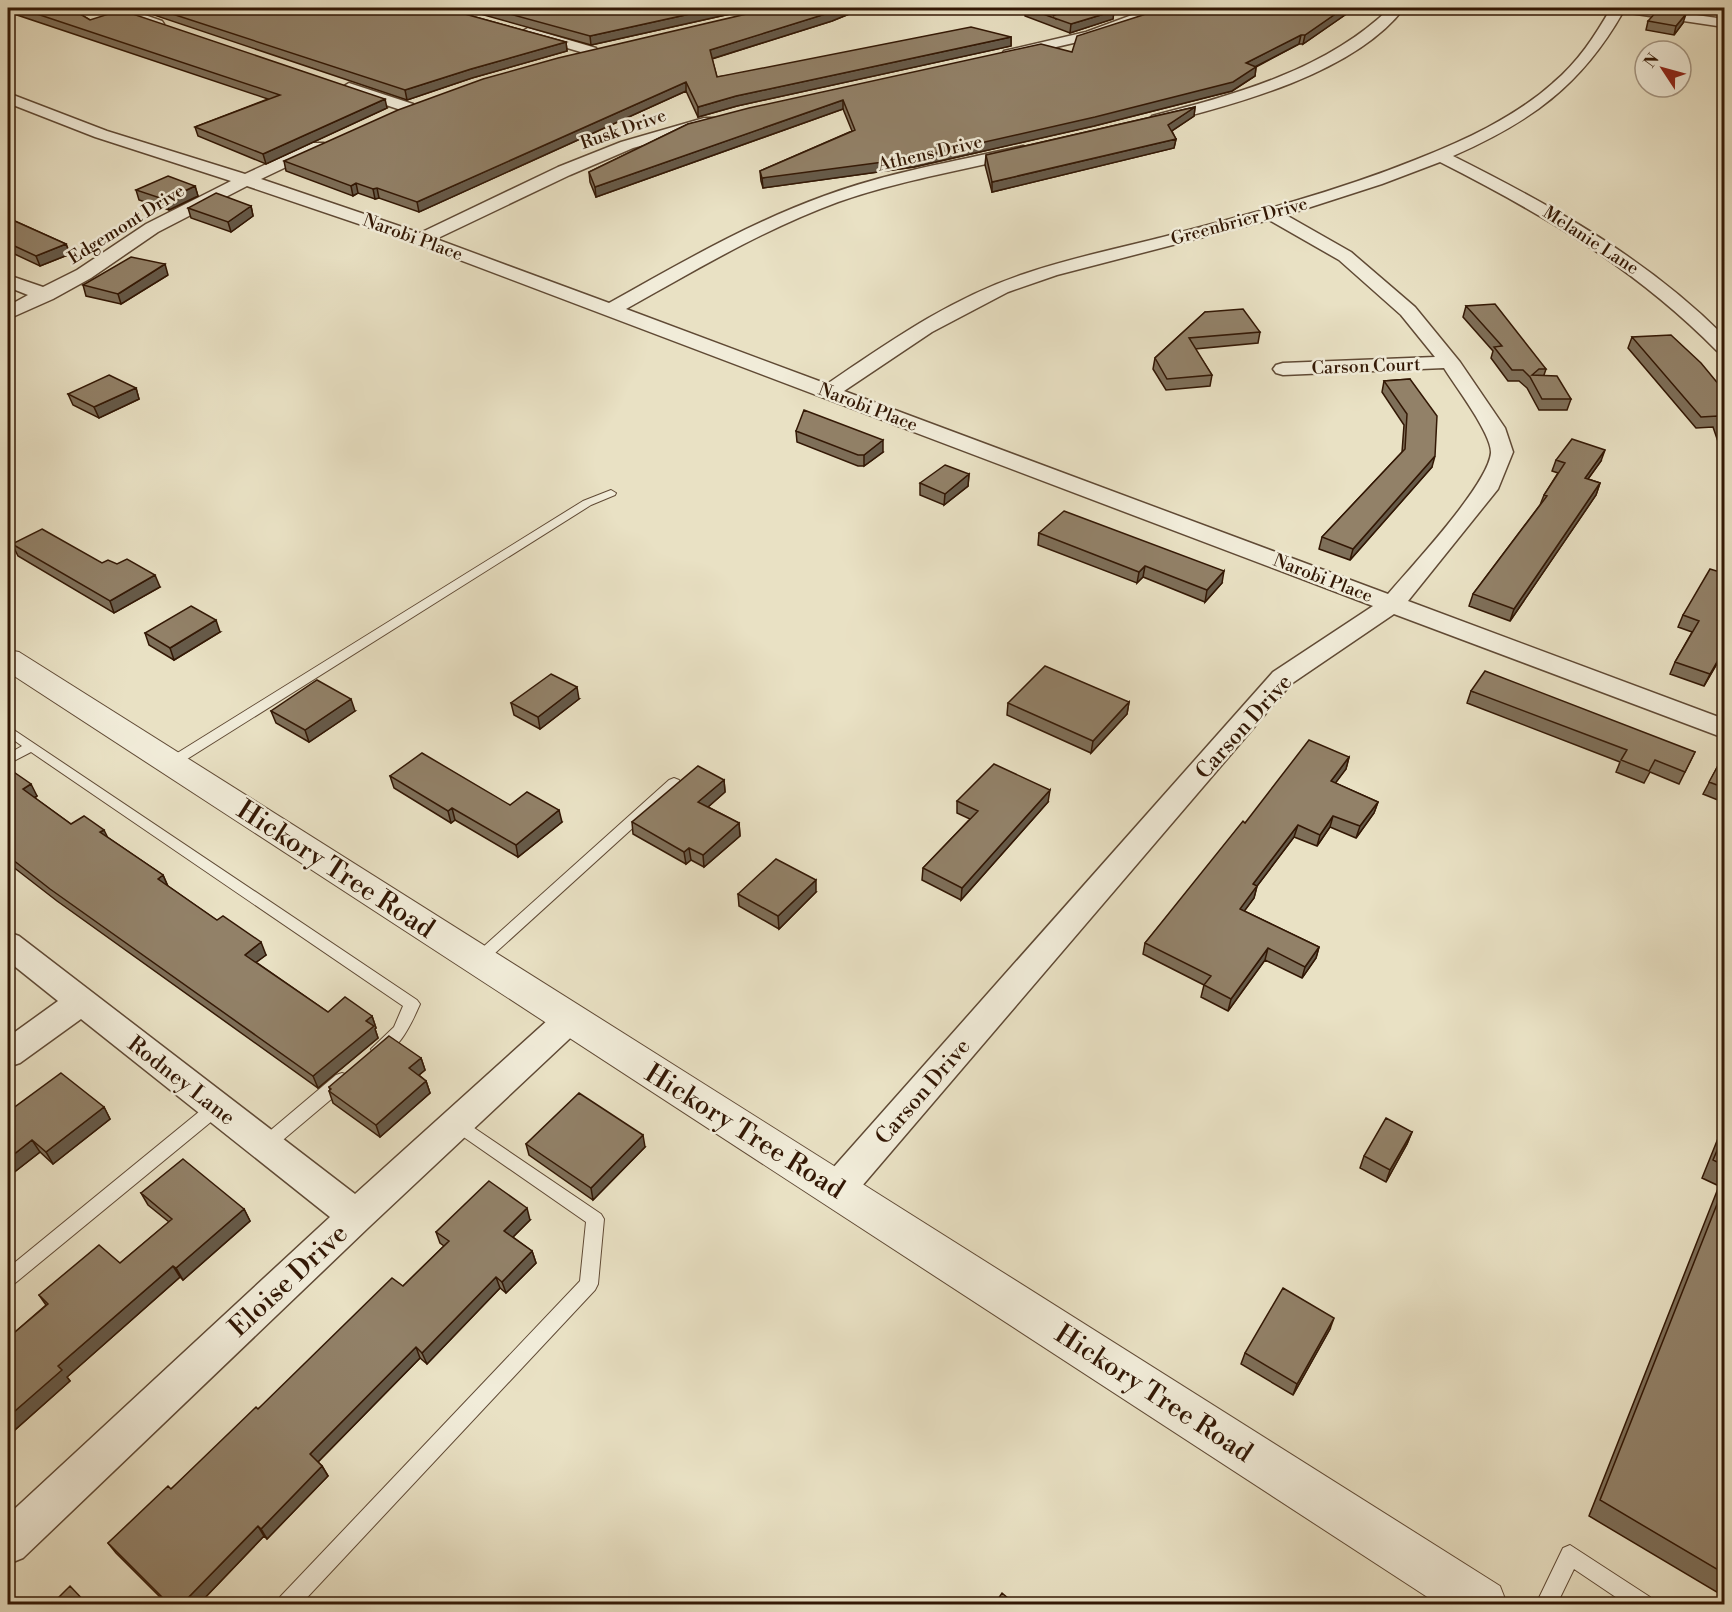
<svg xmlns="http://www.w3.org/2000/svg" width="1732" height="1612" font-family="'Libre Bodoni',serif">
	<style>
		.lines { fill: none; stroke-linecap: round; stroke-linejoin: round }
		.service-casing { stroke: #604a35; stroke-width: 2 }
		.minor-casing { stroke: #604a35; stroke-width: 3 }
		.tertiary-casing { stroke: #604a35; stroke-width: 2 }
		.service { fill: #f1ecd9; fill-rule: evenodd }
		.minor { fill: #f1ecd9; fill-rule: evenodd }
		.tertiary { fill: #f1ecd9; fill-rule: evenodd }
		.wall { fill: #7e6f59; stroke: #331805; stroke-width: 1.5 }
		.shaded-wall { fill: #665a49; stroke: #331805; stroke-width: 1.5 }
		.building { fill: #928168; stroke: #331805; stroke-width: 1.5 }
		.labels { text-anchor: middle; stroke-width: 5; stroke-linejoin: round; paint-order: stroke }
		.far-street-label { font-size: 18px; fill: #331805; stroke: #f1ecd9 }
		.street-label { font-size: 22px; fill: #331805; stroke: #f1ecd9 }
		.near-street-label { font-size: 27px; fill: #331805; stroke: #f1ecd9 }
	</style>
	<rect width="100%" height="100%" fill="#e9e1c4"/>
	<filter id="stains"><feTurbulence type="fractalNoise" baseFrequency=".00333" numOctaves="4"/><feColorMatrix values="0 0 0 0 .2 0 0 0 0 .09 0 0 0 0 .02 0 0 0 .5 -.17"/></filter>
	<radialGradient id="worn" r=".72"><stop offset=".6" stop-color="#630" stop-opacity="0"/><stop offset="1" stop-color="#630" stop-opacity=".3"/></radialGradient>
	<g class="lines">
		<g class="service-casing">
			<path id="service" d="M611 490 616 493 615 495 591 505 176 766H166L164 763 166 760 583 501Z
				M8 726 417 1000 420 1004C413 1020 396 1061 373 1053L371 1049 394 1027 403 1006 31 752 8 764V754L22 746 8 736Z
				M674 778 679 780 681 783 679 786 483 964H473L471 960 473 956 669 780Z
				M342 1073 348 1075 350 1080 348 1085 271 1150 265 1152 259 1150 257 1145 259 1140 336 1075Z
				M217 1100 223 1102 225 1107 223 1112 14 1284 8 1286V1268L211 1102Z
				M458 1117 601 1214 604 1219 598 1284 595 1290 301 1604H277L280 1597 580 1281 586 1222 452 1129 450 1124 452 1119Z
				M1570 1545 1650 1597 1653 1604H1626L1574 1569 1557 1604H1536L1563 1548Z"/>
		</g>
		<g class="minor-casing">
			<path id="minor" d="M107 8H125L162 21 164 24 162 27H152L109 11Z
				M1151 8H1169L1167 11 1095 38 1009 58 1002 54 1004 51 1086 32Z
				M1390 8H1404C1355 73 1234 105 1158 124L1150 119 1152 116C1237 94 1326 70 1390 8Z
				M1611 8H1648L1724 19V27L1623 12C1581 86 1530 122 1453 156 1551 205 1646 258 1724 336V353L1717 351C1634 267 1544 215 1440 162L1382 184 1286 215 1351 252 1415 307 1460 362 1505 428 1513 452 1498 489 1408 601 1724 719V738L1394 614 1291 684 850 1200 837 1204 824 1200 819 1189 824 1178 1273 672 1373 606 415 243 247 186 158 232 91 278 53 299 8 319V306L28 295 8 287V275L43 287 77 270 146 224 231 181 95 137 8 103V93L107 131 245 174 312 143H324L326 146 324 149 261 179 420 233 558 167 621 142 704 118H716L718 121 716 124 633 148 570 175 436 239 609 303C679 264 749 223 824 196 888 172 957 161 1023 146L1029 148 1031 151 1029 154C965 170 900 180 838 202 764 229 694 271 626 309L827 384C889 342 951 298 1024 274 1067 259 1111 250 1155 239 1243 216 1330 194 1415 160 1463 141 1514 118 1553 83 1578 62 1595 36 1611 8ZM1269 220 1339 260 1401 315 1435 357 1283 363 1276 365 1273 369 1276 373 1283 375 1444 368C1455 386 1492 434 1491 453 1488 485 1411 567 1388 594L844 391 932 332 1008 292 1057 275Z
				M528 28 596 48 598 51 591 55 523 35 521 32Z
				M349 83 413 104 415 107 407 112 344 91 341 88Z
				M8 932 19 936 355 1194 559 1010 570 1006 581 1010 586 1019 581 1028 369 1227 23 1558 8 1564V1515L330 1217 81 1019 20 1063 8 1067V1037L58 1001 8 961Z"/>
		</g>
		<g class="tertiary-casing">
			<path id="tertiary" d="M8 650 19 652 1500 1586 1507 1604H1438L8 672Z"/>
		</g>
		<use href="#service" class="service"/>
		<use href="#minor" class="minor"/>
		<use href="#tertiary" class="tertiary"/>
	</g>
	<path class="wall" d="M8 8H70L90 20 387 108 266 164 198 136 195 127 268 99 17 15Z
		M143 8H443L566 42 567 51 472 78 407 100 145 12Z
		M459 8H757L591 45Z
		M864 8 832 21 712 59 717 77 1011 37V46L737 106 698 117 686 91 419 212 379 198 375 199 358 193 353 196 286 171 284 161Z
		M1025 8 1061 12 1114 11 1113 19 1070 33 1025 16Z
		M1117 8H1146L1133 12Z
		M1355 8 1303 44H1299L1256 67 1255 76 1232 91 1094 126 914 167 763 188 761 181 760 171 852 131 843 109 596 197 590 182 589 172 688 124 1072 52Z
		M1664 8H1695L1691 12Z
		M1648 21 1683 23 1674 35 1646 30Z
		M1195 107 1194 116 1172 131 1176 139 1174 148 992 192 985 165 986 155Z
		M195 186 198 196 169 210 139 200 136 190Z
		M251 206 253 216 231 232 191 218 188 208Z
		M8 218 66 244 70 254 40 266 8 251Z
		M168 275 121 304 86 296 83 285Z
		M1466 306 1546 369 1544 375 1571 399 1567 410H1539L1527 388 1519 381H1508L1491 358 1493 351 1463 317Z
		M1205 312 1260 332 1258 343 1195 349 1212 375 1210 386 1166 390 1153 369 1155 358Z
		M1632 337 1725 392V462L1713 427 1696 428 1628 348Z
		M1410 379 1432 467 1350 560 1319 549 1322 537 1402 452 1404 425 1382 392 1384 381Z
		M136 388 139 399 99 418 73 405 68 394Z
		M796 431 883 452 864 466H858L797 442Z
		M1556 460 1601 461 1588 479 1600 483 1596 495 1510 621 1469 606 1473 594 1540 505 1544 495 1558 473 1552 471Z
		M969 474 968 486 944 505 920 495V483Z
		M1039 533 1222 583 1205 602 1143 577 1137 583 1038 545Z
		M12 544 102 563 160 587 114 613 18 556Z
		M1725 571V650L1704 686 1670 674 1675 662 1692 632 1678 627 1683 615Z
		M220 632 174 660 149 645 145 633Z
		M1471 691 1695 752 1679 784 1650 772 1644 783 1616 772 1620 762 1467 703Z
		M579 699 540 729 514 715 511 703Z
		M1129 702 1127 714 1091 753 1007 715 1008 703Z
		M271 711H355L309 742 276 723Z
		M1349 757 1346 769 1335 783 1378 802 1374 813 1356 838 1330 827 1317 846 1294 837 1257 886 1254 898 1244 911 1319 947 1316 958 1302 978 1265 960 1228 1011 1201 997 1204 985 1143 954 1145 943 1245 823Z
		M1720 762 1725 764V803L1703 794Z
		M8 768 37 796 35 798 71 824 107 837 163 875 168 886 266 955 256 962 328 1012 372 1016 376 1028 375 1029 378 1038 318 1088 57 901 8 863Z
		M390 776 510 805 562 822 518 857 455 820 451 823 394 788Z
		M724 780 725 792 708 807 739 823 740 836 704 867 691 860 686 864 633 834 632 822Z
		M957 801 1048 802 961 900 922 880 923 868 970 819 957 813Z
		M816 892 779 929 739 906 738 894Z
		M421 1058 425 1070 419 1075 426 1081 430 1093 380 1137 333 1103 329 1091 330 1090 329 1087Z
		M104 1107 110 1119 53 1164 40 1152 8 1177V1112Z
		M1725 1121V1597L1589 1516 1719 1186 1702 1178Z
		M1412 1132 1407 1144 1386 1182 1360 1168 1364 1156Z
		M526 1144 645 1147 593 1200 529 1155Z
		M141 1193 244 1209 250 1221 183 1280 180 1277 67 1377 70 1381 8 1436V1338L46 1305 39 1295 120 1263 169 1222 148 1205Z
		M530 1220 513 1237 532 1251 536 1263 506 1293 500 1288 427 1364 420 1358 318 1462 322 1466 328 1476 267 1539 264 1536 198 1605H168L116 1553 108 1543 171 1489 258 1409 403 1286 444 1246 440 1243 436 1232Z
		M1330 1329 1293 1395 1241 1364 1245 1353Z"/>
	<path class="shaded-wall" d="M717 8H757L591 45 590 36Z
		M844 8H864L832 21 711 59 710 50Z
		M1059 8H1064L1056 19 1053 16Z
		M1133 8H1146L1133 12Z
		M1344 8H1355L1303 44 1305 35Z
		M1114 11 1113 19 1070 33 1071 24Z
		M1686 14 1683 23 1674 35 1676 26Z
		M1301 35 1299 44 1245 72 1246 63Z
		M1011 37V46L737 106 698 117V107L736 96Z
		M566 42 567 51 472 78 407 100 405 90 471 69Z
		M1256 67 1255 76 1232 91 1094 126 914 167 763 188 762 178Z
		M686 82V91L419 212 417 202Z
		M385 99 387 108 266 164 263 154Z
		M843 100V109L596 197 595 187Z
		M1195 107 1194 116 1167 134 1168 125Z
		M1176 139 1174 148 992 192V182Z
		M356 183 358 193 353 196 351 186Z
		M195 186 198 196 169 210 166 200Z
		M377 188 379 198 375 199 373 189Z
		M251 206 253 216 231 232 228 222Z
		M66 244 70 254 40 266 36 256Z
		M165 264 168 275 121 304 118 294Z
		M136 388 139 399 99 418 94 407Z
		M883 440V452L864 466V455Z
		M1605 450 1601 461 1580 490 1585 478Z
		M1435 456 1432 467 1350 560 1353 549Z
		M969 474 968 486 944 505 945 494Z
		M1600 483 1596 495 1510 621 1514 609Z
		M1145 566 1143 577 1137 583 1139 572Z
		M1224 571 1222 583 1205 602 1207 590Z
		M155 575 160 587 114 613 110 601Z
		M216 620 220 632 174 660 170 648Z
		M1725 648V649L1704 686 1710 674Z
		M577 687 579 699 540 729 538 717Z
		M351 699 355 711 309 742 305 730Z
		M1129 702 1127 714 1091 753 1093 741Z
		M1349 757 1346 769 1328 793 1331 781Z
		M724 780 725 792 700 814 698 802Z
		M31 784 37 796 29 801 23 789Z
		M1050 790 1048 802 961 900 962 888Z
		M1378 802 1374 813 1356 838 1360 826Z
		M452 808 455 820 451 823 448 811Z
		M559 810 562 822 518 857 516 845Z
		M1333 816 1330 827 1317 846 1320 835Z
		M739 823 740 836 704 867 703 855Z
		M1298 825 1294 837 1257 886 1254 898 1237 921 1240 909 1253 884Z
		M104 830 110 842 100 832Z
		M689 848 691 860 686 864 684 852Z
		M163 875 168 887 158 879Z
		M816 880V892L779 929 778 916Z
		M261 942 266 955 250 967 245 955Z
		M1319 947 1316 958 1302 978 1305 967Z
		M1268 948 1265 960 1228 1011 1231 999Z
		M372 1016 376 1028 375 1029 378 1038 318 1088 313 1076 366 1021Z
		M421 1058 425 1070 413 1080 409 1068Z
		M426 1081 430 1093 380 1137 376 1125Z
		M104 1107 110 1119 53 1164 46 1152Z
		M1412 1132 1407 1144 1386 1182 1390 1170Z
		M643 1135 645 1147 593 1200 591 1188Z
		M32 1140 40 1152 8 1177V1159Z
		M527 1208 530 1220 508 1242 504 1231Z
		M244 1209 250 1221 183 1280 176 1268Z
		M532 1251 536 1263 506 1293 502 1282Z
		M173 1266 180 1277 67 1377 70 1381 8 1436V1417L58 1366Z
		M496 1277 500 1288 427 1364 422 1353Z
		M1334 1318 1330 1329 1293 1395 1297 1384Z
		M416 1347 420 1358 315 1465 310 1454Z
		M322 1466 328 1476 267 1539 261 1529Z
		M258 1526 264 1536 198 1605H181Z"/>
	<path class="building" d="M19 8H70L90 20 121 10 385 99 263 154 195 127 280 95Z
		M154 8H443L566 42 471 69 405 90Z
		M488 8H717L590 36Z
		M772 8H844L832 12 710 50 717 77 971 27 1011 37 736 96 698 107 686 82 417 202 377 188 373 189 356 183 351 186 284 161 398 110 483 79 558 58Z
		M1026 8H1059L1053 16 1069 8H1103L1114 11 1071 24Z
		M1158 8H1344L1305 35H1301L1246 63 1256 67 1233 82 1095 117 914 158 762 178 760 171 855 130 843 100 595 187 589 172 688 124 749 108 1041 44 1072 52 1077 36 1143 15Z
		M1658 10 1686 14 1676 26 1648 21Z
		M1195 107 1168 125 1176 139 992 182 986 155Z
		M168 176 195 186 166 200 136 190Z
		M216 193 251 206 228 222 188 208Z
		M8 218 66 244 36 256 8 243Z
		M131 257 165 264 118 294 83 285Z
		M1495 304 1546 369H1539L1532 375 1557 376 1571 399H1542L1530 377 1523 370H1512L1494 347 1502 346 1466 306Z
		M1243 309 1260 332 1189 338 1212 375 1167 379 1155 358 1205 312Z
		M1671 335 1701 363 1725 392V436L1718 416 1701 417 1632 337Z
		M109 375 136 388 94 407 68 394Z
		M1410 379 1437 416 1435 456 1353 549 1322 537 1405 449 1407 414 1384 381Z
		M804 410 883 440 864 455H858L796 431Z
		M1572 439 1605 450 1585 478 1600 483 1514 609 1473 594 1547 496 1544 495 1565 463 1556 460Z
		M945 465 969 474 945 494 920 483Z
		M1064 511 1224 571 1207 590 1145 566 1139 572 1039 533Z
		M42 529 102 563 108 560 117 564 127 559 155 575 110 601 12 544Z
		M1710 569 1723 573 1725 571V648L1710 674 1675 662 1699 621 1683 615Z
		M191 606 216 620 170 648 145 633Z
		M1045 666 1129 702 1093 741 1008 703Z
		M1485 671 1695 752 1685 772 1655 760 1649 771 1621 760 1627 750 1471 691Z
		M551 674 577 687 538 717 511 703Z
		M317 680 351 699 305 730 271 711Z
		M1309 740 1349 757 1331 781 1378 802 1360 826 1333 816 1320 835 1298 825 1253 884 1257 886 1240 909 1319 947 1305 967 1268 948 1231 999 1204 985 1211 976 1145 943 1243 821 1245 823Z
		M422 753 510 805 527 792 559 810 516 845 452 808 448 811 390 776Z
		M1720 762 1725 764V788L1709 782Z
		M994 764 1050 790 962 888 923 868 978 811 957 801Z
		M698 766 724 780 698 802 739 823 703 855 689 848 684 852 632 822Z
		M8 768 31 784 23 789 71 824 84 816 104 830 100 832 163 875 158 879 217 920 223 916 261 942 245 955 328 1012 345 997 372 1016 366 1021 374 1026 313 1076 50 889 8 856Z
		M776 859 816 880 778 916 738 894Z
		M389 1036 421 1058 409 1068 426 1081 376 1125 329 1091 331 1089 329 1087Z
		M61 1073 104 1107 46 1152 32 1140 8 1159V1112Z
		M579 1093 643 1135 591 1188 526 1144Z
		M1386 1118 1412 1132 1390 1170 1364 1156Z
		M1725 1132V1166L1713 1160Z
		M183 1159 244 1209 176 1268 173 1266 58 1366 62 1370 8 1417V1338L48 1304 39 1295 99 1245 120 1263 172 1219 141 1193Z
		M489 1181 527 1208 504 1231 532 1251 502 1282 496 1277 422 1353 416 1347 310 1454 322 1466 261 1529 258 1526 181 1605H170L108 1543 168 1486 171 1489 256 1407 258 1409 392 1278 403 1286 449 1241 436 1232Z
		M1725 1184V1574L1600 1500Z
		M1283 1288 1334 1318 1297 1384 1245 1353Z
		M70 1586 88 1605H51Z
		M1002 1593 1016 1605H994Z"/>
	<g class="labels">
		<g class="far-street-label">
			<text transform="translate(623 129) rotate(-19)" y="6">Rusk Drive</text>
			<text transform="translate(930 153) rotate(-13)" y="6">Athens Drive</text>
			<text transform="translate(1239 221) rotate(-15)" y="6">Greenbrier Drive</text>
			<text transform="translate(126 224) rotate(-32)" y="6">Edgemont Drive</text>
			<text transform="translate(413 237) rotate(20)" y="6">Narobi Place</text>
			<text transform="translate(1591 240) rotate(33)" y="6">Melanie Lane</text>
			<text transform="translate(1366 366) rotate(-2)" y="6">Carson Court</text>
			<text transform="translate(868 407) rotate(21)" y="6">Narobi Place</text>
			<text transform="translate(1323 578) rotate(21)" y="6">Narobi Place</text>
		</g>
		<g class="street-label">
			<text transform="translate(1243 726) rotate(-48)" y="8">Carson Drive</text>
			<text transform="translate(182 1080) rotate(38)" y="8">Rodney Lane</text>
			<text transform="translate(922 1091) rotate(-49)" y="8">Carson Drive</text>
		</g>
		<g class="near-street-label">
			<text transform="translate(336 869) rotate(33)" y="9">Hickory Tree Road</text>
			<text transform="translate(745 1131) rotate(32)" y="9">Hickory Tree Road</text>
			<text transform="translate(288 1280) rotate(-43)" y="9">Eloise Drive</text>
			<text transform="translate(1154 1393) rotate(33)" y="9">Hickory Tree Road</text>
		</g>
	</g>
	<rect width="1732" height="1612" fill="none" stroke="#e9e1c4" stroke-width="30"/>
	<rect x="9" y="9" width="1714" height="1594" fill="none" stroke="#331805" stroke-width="3"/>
	<rect x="15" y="15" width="1702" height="1582" fill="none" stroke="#331805" stroke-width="1.5"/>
	<g transform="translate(1663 69) rotate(306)"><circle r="28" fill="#f1ecd9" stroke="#a59784" stroke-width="1.5"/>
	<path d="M0-4.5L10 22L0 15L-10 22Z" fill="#8f2418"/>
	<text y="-9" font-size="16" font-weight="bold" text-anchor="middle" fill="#331805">N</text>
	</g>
	<rect width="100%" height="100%" filter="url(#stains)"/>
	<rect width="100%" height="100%" fill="url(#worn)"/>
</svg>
